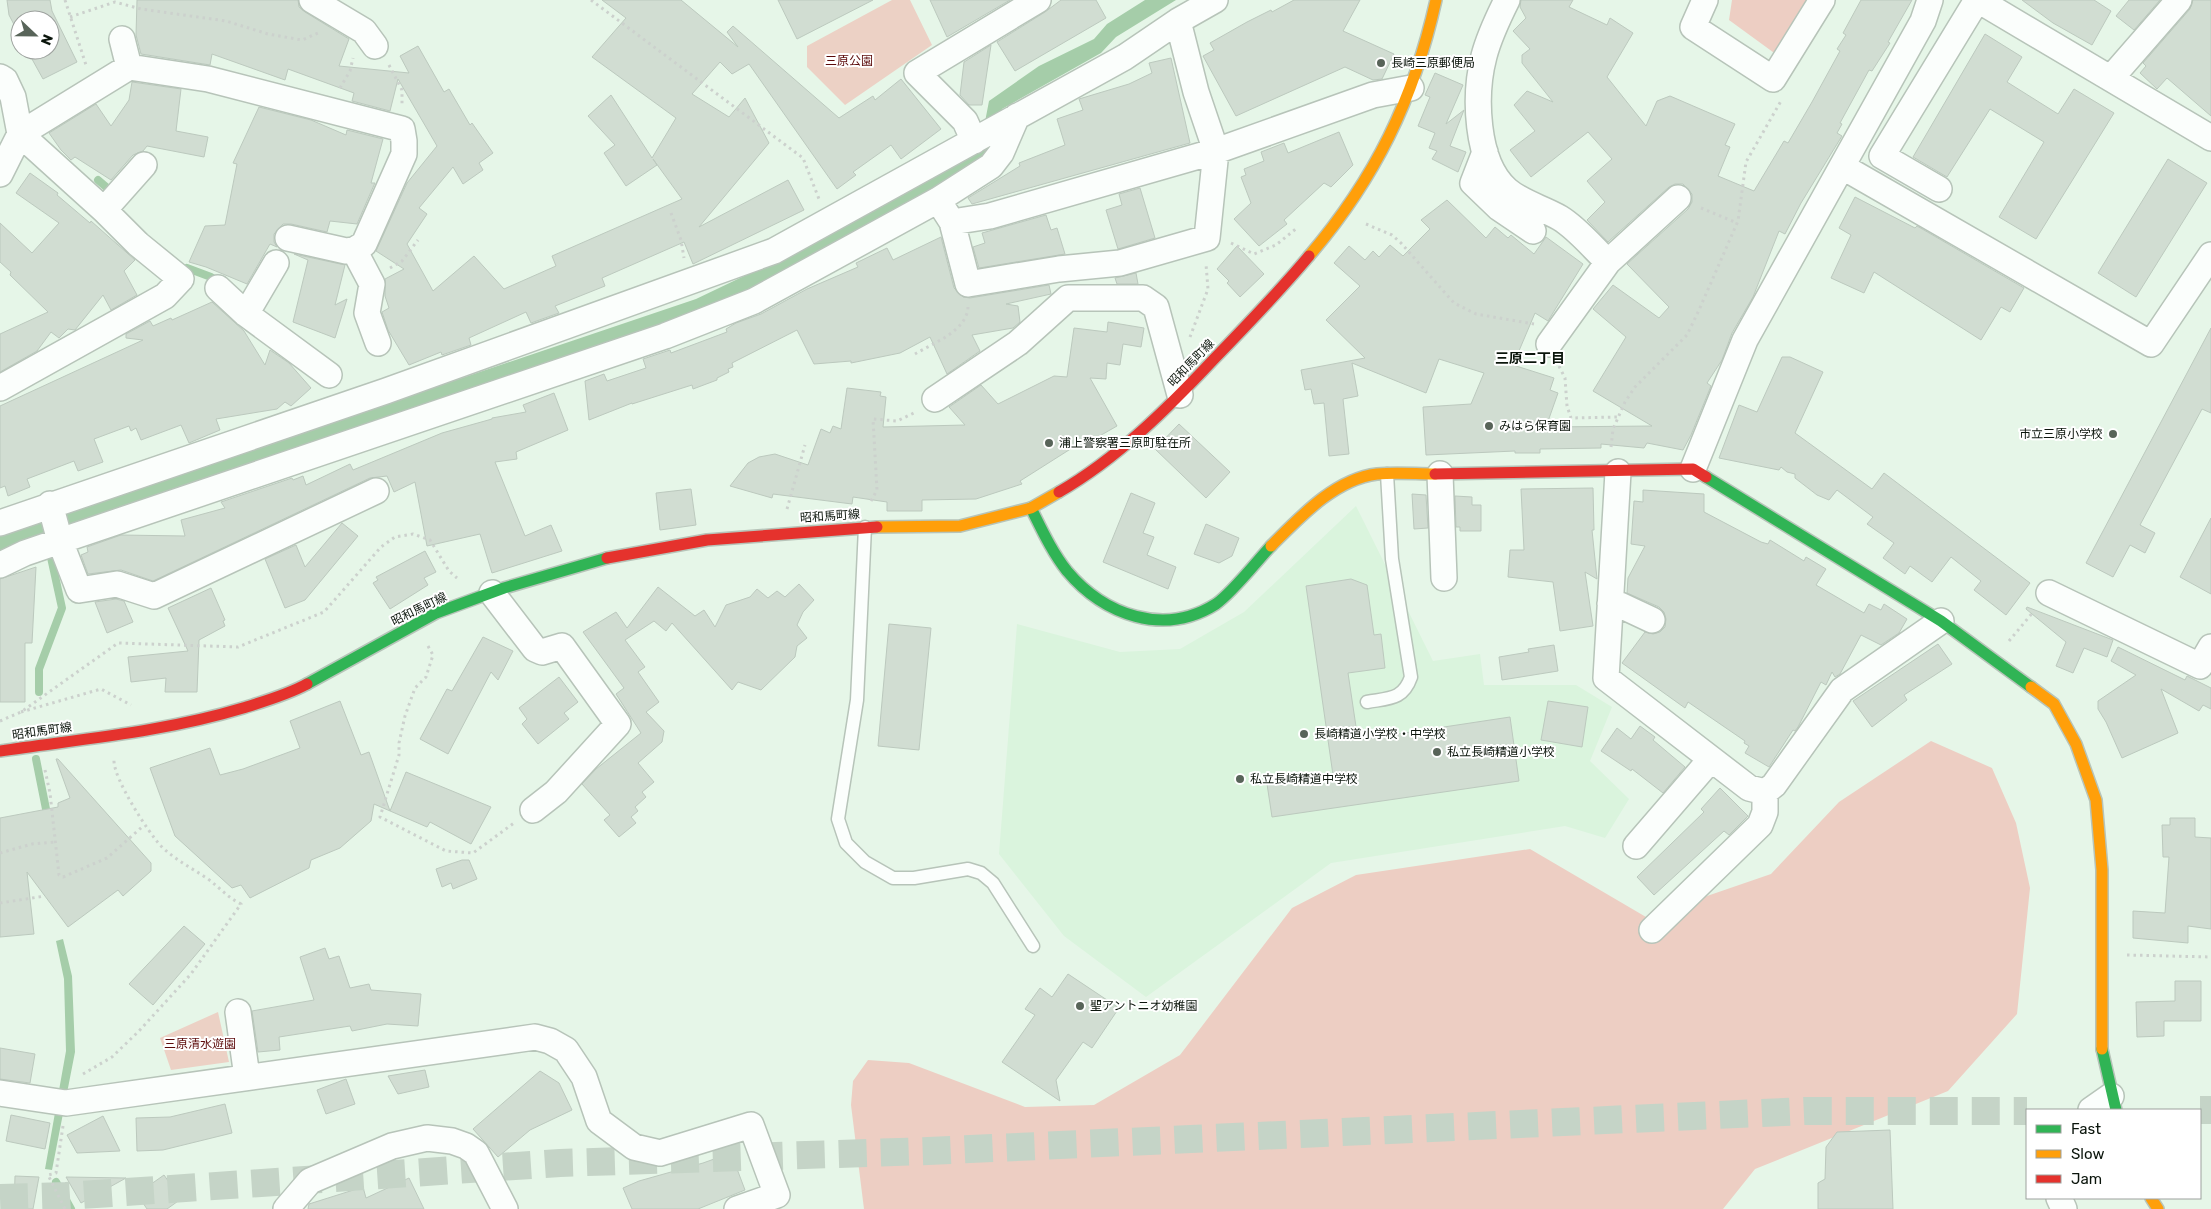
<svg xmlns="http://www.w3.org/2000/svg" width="2211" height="1209" font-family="Rubik,'Noto Sans JP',sans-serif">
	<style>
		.built { fill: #daf4dd }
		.green { fill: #ecd1c5 }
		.forest { fill: #edcec3 }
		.water { fill: #a5cda9 }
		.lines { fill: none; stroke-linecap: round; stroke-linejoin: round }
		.stream { stroke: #a5cda9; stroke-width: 8 }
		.building { fill: #d1ddd2; stroke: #bcc9be }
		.highway-tunnel { stroke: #c5d4c7; stroke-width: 28; stroke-dasharray: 28 14; stroke-linecap: butt }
		.lane-casing { stroke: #b7c4b9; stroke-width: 15 }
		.street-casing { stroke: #b7c4b9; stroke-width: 28 }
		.fast-casing { stroke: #b7c4b9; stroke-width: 14 }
		.slow-casing { stroke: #b7c4b9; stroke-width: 14 }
		.jam-casing { stroke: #b7c4b9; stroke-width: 14 }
		.path { stroke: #ccd1cd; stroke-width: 3; stroke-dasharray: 2.5 4; stroke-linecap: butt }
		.lane { stroke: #fbfefc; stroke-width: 12 }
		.street { stroke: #fbfefc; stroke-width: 25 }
		.fast { stroke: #30b455; stroke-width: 11 }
		.slow { stroke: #ff9f0a; stroke-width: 11 }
		.jam { stroke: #e5322d; stroke-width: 11 }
		.poi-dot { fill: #586459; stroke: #fff; stroke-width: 2 }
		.labels { text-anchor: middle; stroke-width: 4; stroke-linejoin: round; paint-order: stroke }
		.park-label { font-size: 12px; fill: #5b0a0a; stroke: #fff }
		.poi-label { font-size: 12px; fill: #0b150c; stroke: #fff; text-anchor: start }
		.street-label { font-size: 12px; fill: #0b150c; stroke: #fff }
		.neighbourhood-label { font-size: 14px; font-weight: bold; fill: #0b150c; stroke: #fff }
	</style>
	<rect width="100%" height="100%" fill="#e6f6e8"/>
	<path class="built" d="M1356 506 1433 661 1480 654 1484 685H1576L1612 707 1590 761 1629 799 1605 838 1565 826 1331 863 1146 997 1064 936 999 854 1017 624 1120 652 1180 649 1244 612Z"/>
	<path class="green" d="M892 0H910L932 45 845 105 807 67V46Z
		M218 1012 229 1062 171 1070 160 1038Z"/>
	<path class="forest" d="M1732 0H1811L1777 55 1729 20Z
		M1931 741 1992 768 2016 823 2030 888 2017 1014 1948 1091 1755 1169 1723 1209H864L851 1105 853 1081 868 1060 909 1063 1025 1107 1094 1105 1180 1055 1292 908 1356 875 1530 849 1646 917 1771 874 1839 802Z"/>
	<path class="water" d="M1145 0H1176L1116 37 1101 53 1002 109 998 141 986 167 702 315 0 558V534L696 299 811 244 979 153 989 101 1039 66 1094 39 1107 24Z
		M63 939 72 976 75 1052 52 1170 45 1169 66 1051 64 979 56 941Z"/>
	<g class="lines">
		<path class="stream" d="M98 180 112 192
			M187 268 211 277
			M39 692V669L62 608 50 553
			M36 759 46 809V820
			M56 1182 71 1209"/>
	</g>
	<path class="building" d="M7 0H50L52 11 77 62 43 79 27 50H50V20H20V36L9 15Z
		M137 0H298L299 7 305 12 349 39 339 66 409 73 400 56 418 46 444 92 449 89 470 125 472 123 493 153 479 163 483 170 463 184 453 167 419 208 427 214 407 244 433 291 474 256 504 289 556 266 552 256 682 199 653 159 657 165 626 186 604 153 615 145 588 116 611 95 652 158 676 118 592 57 626 18 602 0H681L738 47 727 32 733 26 839 118 873 96 875 100 901 79 941 129 901 159 891 145 853 172 856 175 837 189 749 64 732 74 720 62 692 94 729 117 745 98 769 143 699 227 788 180 804 210 693 264 684 242 602 278 605 286 555 306 559 313 531 323 526 312 469 338 471 345 442 355 441 352 409 365 388 330 382 312 389 308 385 296V279L404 269 376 251 407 183 437 146 398 79 390 111 352 101 354 93 288 69 285 80 212 54 210 65 141 54 136 35Z
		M778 0H873L797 39Z
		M930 0H1010L947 37Z
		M1061 0H1096L1106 18 1015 71 997 42 1045 12Z
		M1294 0H1360L1343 31 1394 54 1382 79 1373 80 1345 67 1236 116 1203 56 1214 50 1210 43 1247 22 1271 10 1272 12Z
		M1521 0H1573L1569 7 1607 25 1610 18 1633 33 1607 77 1646 126 1657 101 1670 96 1735 124 1725 145 1730 147 1718 176 1754 191 1784 141 1788 143 1812 102 1840 51 1837 49 1846 35 1843 33 1861 0H1912L1888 42 1890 43 1872 71 1869 70 1840 123 1842 124 1837 133 1842 136 1801 203 1785 234 1779 231 1753 297 1732 333 1722 360 1707 383 1711 386 1691 435 1683 450 1647 443 1644 448 1601 444V448L1540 449V453H1515V451L1426 455 1423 407 1471 404 1484 373 1439 359 1426 393 1352 363 1358 396 1343 399 1349 454 1329 456 1324 403 1314 404 1311 389 1305 390 1301 370 1365 358 1326 320 1360 286 1334 263 1349 246 1365 260 1373 251 1379 257 1390 245 1403 256 1430 229 1421 220 1447 200 1486 238 1495 227 1508 238 1511 235 1534 254 1546 237 1583 264 1548 321 1535 313 1513 365 1554 378 1550 390 1558 393 1546 427 1652 426 1593 391 1626 337 1593 309 1613 285 1659 318 1669 307 1627 264 1688 209 1692 202V194L1683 184H1675L1669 187 1608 242 1587 220 1605 202 1587 181 1612 159 1588 132 1531 177 1510 150 1535 131 1514 105 1527 91 1553 102 1522 63V55L1530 49 1513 31 1526 18 1520 7Z
		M2022 0H2094L2111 11 2092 45 2053 23Z
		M2129 0H2160L2134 30 2116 16Z
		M2193 0H2211V116L2167 78 2157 89 2140 73 2146 66 2143 63 2190 9Z
		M1985 34 2022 57 2007 82 2058 114 2074 89 2114 113 2036 239 1999 217 2044 142 1990 109 1947 177 1913 157Z
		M991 45 982 105H969L960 95 964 62Z
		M1171 58 1190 143 972 204 968 198 1020 166 1019 163 1065 145 1057 119 1083 110 1079 99 1129 84 1152 73 1149 63Z
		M1435 73 1463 85 1446 124 1464 110 1450 146 1466 152 1458 172 1432 159 1437 151 1429 148 1435 133 1418 126 1430 97 1425 95Z
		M132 82 181 89 176 131 208 137 204 157 147 146 143 151 133 155 111 180 75 157 71 160 61 150 49 133 96 104 111 126 129 100Z
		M259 107 311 120 346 135 347 130 383 139 371 183H375L374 185 357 224 330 221 327 232 291 224H283L274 234V242L277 247 270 244 247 284 206 267 189 262 205 226 225 225 237 164 233 163Z
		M1339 132 1353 165 1331 187 1324 183 1284 220 1287 224 1259 246 1234 219 1251 203 1241 177 1246 175 1244 169 1264 161 1261 152 1284 143 1288 153Z
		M2168 159 2207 183 2136 297 2098 273Z
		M30 173 58 193 57 195 90 223 91 221 135 260 124 271 137 295 111 310 103 295 75 330 68 329 59 338 51 332 37 351 0 372V334L48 312 10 275 11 272 0 262V223L32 253 59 223 16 193Z
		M1140 188 1155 238 1118 249 1106 210 1122 205 1119 194Z
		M1855 197 1915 228 1917 226 2024 288 2010 312 2001 307 1981 340 1874 272 1864 293 1831 278 1851 235 1839 228Z
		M1046 215 1051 230 1057 228 1065 254 979 268 973 247 985 243 982 233Z
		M941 237 954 288 963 297 970 298 1049 285 1051 294 1006 304 1018 306 1020 322 1013 328 972 335 980 351 947 374 930 337 900 353 851 363V361L814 364 797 330 732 363 733 367 728 369 729 372 717 378V380L693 389 692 385 632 404V403L589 420 585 381 604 374 607 381 646 368 643 359 670 350 671 353 727 332 726 329 736 323 761 314 807 289 858 267 856 263 887 248 893 260Z
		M1237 246 1264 274 1240 297 1227 283 1229 281 1217 269Z
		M294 254 345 265 335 305 347 299 335 338 293 322 308 260Z
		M1136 273 1138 284H1117L1115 278Z
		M212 302 244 331 265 365 270 350 289 363 311 388 291 406 285 402 277 409 216 419 220 430 189 443 181 425 141 440 136 428 131 431 129 426 94 439 103 462 78 471 74 461 27 479 30 487 8 496 5 486 0 488V406L143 340 126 338V334L150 321 153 326 171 318 172 320Z
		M1108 322 1144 328 1141 347 1123 344 1120 365 1107 363 1106 379 1090 378 1117 426 1082 446 1080 443 1020 481 1022 484 976 499 922 500V511H887V502L853 497 852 504 773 494 772 498 730 486 748 463 759 457 775 454 808 465 821 429 830 433 833 426 841 429 847 388 881 392 880 396 886 397 883 427 965 425 949 407 981 385 998 404 1054 376 1067 377 1074 328 1107 332Z
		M2211 328V413L2202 409 2140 525 2155 533 2145 553 2130 545 2113 577 2086 563Z
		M1782 357H1790L1823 372 1795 433 1872 489 1884 473 2030 583 2006 615 1974 590 1981 581 1951 557 1932 582 1910 566 1905 574 1883 558 1894 543 1867 524 1873 517 1837 490 1829 500 1817 495 1795 478V474L1787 472 1781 467 1779 470 1719 458 1739 405 1757 412Z
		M554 393 568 430 516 452 517 459 495 462 525 536 551 525 562 551 492 573 480 534 427 546 415 482 394 492 387 476 370 478 153 581 121 570 88 574 81 555 88 552 87 547 121 535 185 536 181 520 225 508 221 502 292 478 293 480 303 476 306 485 350 464 353 470 442 433 492 419V418L526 412 523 405Z
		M1179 424 1230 472 1206 498 1155 449Z
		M1593 488 1594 530H1592L1597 579 1585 572 1593 626 1560 631 1553 582 1508 577 1510 550H1524L1521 489Z
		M691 489 696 525 660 530 656 493Z
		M1643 490 1704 494V512L1761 542 1768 544 1770 540 1804 561 1806 557 1826 569 1816 585 1864 613 1869 604 1881 610 1884 604 1907 619 1899 633 1881 645 1861 635 1840 674 1835 677 1832 672 1826 685 1821 682 1798 727 1795 731 1793 730 1769 767 1745 753 1749 746 1744 743 1745 741 1688 702 1685 708 1622 663 1645 632 1653 634 1660 632 1665 627 1666 619 1664 612 1659 607 1627 593 1628 578 1645 546 1631 544 1634 501 1643 502Z
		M1131 493 1155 503 1143 533 1154 537 1147 555 1176 567 1168 589 1103 562Z
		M1412 494 1426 495 1428 528 1414 529Z
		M1455 496 1472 497V505H1481V531H1460V527H1456Z
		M2211 518V594L2180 577Z
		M342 523 358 536 305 600 285 608 265 559 296 545 305 567Z
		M1206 524 1239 538 1232 556 1219 563 1194 554Z
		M425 551 436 572 424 578 428 585 390 609 373 583 378 580 376 577Z
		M36 567 32 643H25V702H0V579Z
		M1351 579 1367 585 1374 635 1381 634 1385 668 1348 673 1358 740 1510 717 1519 781 1272 817 1267 784 1333 775 1306 586Z
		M799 584 814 600 803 612 797 625 807 638 797 646 795 657 761 690 738 682 732 690 672 623 666 631 654 621 625 640 645 667 638 672 659 702 646 712 664 731 662 742 638 763 654 782 642 792 646 797 635 807 638 811 631 817 636 823 619 837 604 820 610 815 582 784 596 769 641 733 616 694 624 688 583 632 616 612 627 628 658 587 695 616 704 610 715 627 726 605 750 597 757 589 768 598 777 591 785 597Z
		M211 588 225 620 223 621 225 626 199 640 197 692H165L166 678 131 682 128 657 188 651 168 608Z
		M116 599 124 601 133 622 107 633 95 602Z
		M2027 607 2113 640 2107 657 2084 648 2073 673 2056 666 2066 642 2026 609Z
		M889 624 931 628 919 750 878 746Z
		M483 637 513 651 498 680 491 672 448 754 420 739 447 689 452 691Z
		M1938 644 1952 664 1904 695 1907 700 1872 727 1853 701Z
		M1554 645 1558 671 1502 680 1499 657 1529 652 1528 649Z
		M2118 647 2185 680 2187 676 2211 688V709L2203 705 2199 711 2161 689 2178 733 2122 758 2106 722 2098 709V701L2136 675 2111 661Z
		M559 677 578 702 564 713 569 719 538 744 522 724 527 719 519 708Z
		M340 701 361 755 369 752 390 811 406 772 491 807 471 844 430 822 427 827 374 804 371 821 340 848 311 860 309 868 250 898 241 885 232 888 175 836 150 768 210 748 220 775 243 769 300 748 290 721Z
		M1548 701 1588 707 1582 747 1541 740Z
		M1640 726 1655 737 1653 740 1685 767 1663 793 1632 769 1631 771 1601 751 1617 728 1631 739Z
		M56 759H58L151 863V871L123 896 118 890 68 927 27 872 34 934 0 937V818L58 807V803L70 798Z
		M1720 788 1748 816 1729 835 1724 831 1654 895 1637 877 1704 812 1701 809Z
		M2170 818H2195V837L2211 838V929L2188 926V943L2133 938V911L2165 913 2169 857H2163L2162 825H2170Z
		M462 860H469L477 879 453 889 451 883 442 887 436 869Z
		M184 926 205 944 153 1005 129 984Z
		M325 948 329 959 339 956 350 988 369 984 371 990 421 994 418 1026 387 1024 352 1031 350 1026 279 1037 280 1050 258 1052 252 1011 314 1000 300 957Z
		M1068 974 1119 1008 1092 1048 1083 1042 1056 1080 1060 1101 1002 1062 1035 1015 1025 1009 1040 988 1052 997Z
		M2175 981H2201V1021H2164V1036L2137 1037 2136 1002 2175 1001Z
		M0 1048 35 1054 30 1083 0 1079Z
		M425 1070 429 1087 398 1094 388 1076Z
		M540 1071 559 1083 572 1110 530 1130 498 1157 473 1129Z
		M346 1079 355 1104 326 1114 317 1090Z
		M225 1104 232 1133 163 1150 137 1151 136 1118 170 1117Z
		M11 1115 50 1123 45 1149 6 1141Z
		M103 1116 120 1151 77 1153 67 1135Z
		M1890 1130 1893 1209H1818V1183L1825 1179 1826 1147 1837 1132Z
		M731 1153 745 1190 698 1209H632L623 1188 639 1181 703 1163Z
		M164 1175 181 1199 167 1209H147L137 1194Z
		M15 1176 39 1177 33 1209H14Z
		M66 1177 126 1178 81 1203Z
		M409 1178 424 1209H308L309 1204 363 1187 366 1198Z"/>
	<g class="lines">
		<path class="highway-tunnel" d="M2200 1110H2211
			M0 1198 66 1196 560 1163 928 1151 1805 1111H2027"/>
		<g class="lane-casing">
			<path id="lane" d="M865 527 857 700 838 819 846 843 865 862 893 878H914L968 869 981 873 993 883 1033 946
				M1367 702C1389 698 1403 700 1411 677L1392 559 1387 474"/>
		</g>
		<g class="street-casing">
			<path id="street" d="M312 0 364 31 375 46
				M1507 0C1498 18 1489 37 1484 56 1474 94 1475 162 1507 190 1522 203 1543 208 1560 218 1578 229 1593 248 1608 262
				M1705 0 1693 27 1773 79 1822 0
				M1978 0 2211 138
				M122 39 129 67
				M0 77 5 80 13 97 20 134 104 210 138 244 181 279 165 296 0 388
				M2111 78 2179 0
				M974 141 965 121 917 73 1038 0
				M1485 152 1473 183 1499 208 1533 231
				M1843 167 2151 344 2211 255
				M0 174 20 134 129 67 208 79 402 129 404 141V154L364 244 354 250 346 251 288 238
				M1939 189 1882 156 1977 0
				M943 208 952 222 990 216 1216 151 1373 95 1411 88
				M104 210 144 165
				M952 222 968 284 1059 269 1120 263 1207 238 1216 151 1196 92 1178 21
				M354 250 372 284 367 313 378 343
				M218 288 246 314 329 375
				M246 314 276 263
				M1549 344 1608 262 1678 198
				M935 399 1018 343 1068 298H1143L1156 307 1180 395
				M1693 469 1745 340 1923 21 1930 0
				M1618 472 1606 678 1749 788 1765 792 1774 785 1842 690 1941 621
				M1440 474 1444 578
				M50 504 60 541 79 590 117 584 154 596 376 491
				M0 523 386 391 774 251 1125 57 1178 21 1215 0
				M0 565 25 553 60 541 665 336 754 301 938 200 991 166 1001 153 1017 116
				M492 593 535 649 542 652 562 646 618 724 556 792 533 810
				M2049 593 2200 666 2211 647
				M1610 604 1620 605 1652 620
				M1636 846 1711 759
				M1652 930 1760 825 1765 812V792
				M238 1012 247 1077
				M0 1093 66 1103 535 1037 550 1041 566 1050 584 1077 599 1121 634 1147 660 1153 751 1125 777 1195 737 1209
				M2091 1110 2111 1096
				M2059 1198 2064 1209
				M286 1209 310 1181 392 1146 427 1138 452 1141 466 1146 476 1153 505 1209"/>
		</g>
		<g class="fast-casing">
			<path id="fast" d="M1706 477 1941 621 2031 687
				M1031 508C1042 530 1052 552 1067 571 1104 615 1164 637 1216 604 1233 592 1256 562 1271 546
				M307 684 436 613 504 588 607 558
				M2102 1049 2116 1110"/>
		</g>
		<g class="slow-casing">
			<path id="slow" d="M1309 256C1375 179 1414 99 1436 0
				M877 527 960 526 1031 508 1059 492
				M1271 546C1300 517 1335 479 1377 474 1396 472 1416 474 1435 474
				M2031 687 2054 704 2076 744 2096 800 2102 870V1049
				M2151 1198 2158 1209"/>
		</g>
		<g class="jam-casing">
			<path id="jam" d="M1435 474 1693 469 1706 477
				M1059 492C1118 458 1168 408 1214 359 1247 325 1279 292 1309 256
				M607 558 707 540 877 527
				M0 751C81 739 164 732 243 708 265 701 287 695 307 684"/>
		</g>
		<path class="path" d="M65 0 86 65
			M591 0 803 158 819 199
			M70 17 115 2 141 9 226 21 268 34 302 40 318 33
			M389 65 402 90V105
			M340 88 350 71 353 58
			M1701 208 1737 223
			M671 213 681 240 684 258
			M1366 224 1392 235 1401 243 1454 303 1476 314 1534 324
			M1231 243 1254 254 1276 245 1297 228
			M390 268 402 261 418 240
			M1190 337 1208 289 1206 264
			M915 354C933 343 967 331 968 307
			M1559 366 1565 378 1567 406 1571 418 1618 417
			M1611 447 1613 429 1625 402 1635 387 1687 335 1699 310 1738 221 1746 162 1781 101
			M871 501 877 490 873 419 897 421 916 412
			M787 509 805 445
			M2009 641 2034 611
			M428 646 433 655 426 677 415 688 405 716 399 743V755L380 817 446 851 473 853 514 823
			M21 712 101 689 131 705
			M0 721 21 712 118 643 238 647 324 612 381 547 395 537 413 534 430 540 449 571 457 578
			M45 770 50 793 59 875 63 877 107 858 142 827
			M0 853 32 844 55 842
			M0 903 45 896
			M2127 955 2211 957
			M83 1074 112 1057 139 1031 191 974 241 904C227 897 220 888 208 879 192 868 175 860 161 846 148 832 113 778 114 760
			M63 1126 56 1173 48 1175 65 1209"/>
		<use href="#lane" class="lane"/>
		<use href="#street" class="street"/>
		<use href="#fast" class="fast"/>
		<use href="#slow" class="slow"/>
		<use href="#jam" class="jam"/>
	</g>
	<g class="poi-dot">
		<circle cx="1381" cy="63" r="5"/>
		<circle cx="1489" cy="426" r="5"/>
		<circle cx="2113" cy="434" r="5"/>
		<circle cx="1049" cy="443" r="5"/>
		<circle cx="1304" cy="734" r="5"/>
		<circle cx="1437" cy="752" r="5"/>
		<circle cx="1240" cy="779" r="5"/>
		<circle cx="1080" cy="1006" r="5"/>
	</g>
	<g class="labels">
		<g class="park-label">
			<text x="849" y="65">三原公園</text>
			<text x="200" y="1048">三原清水遊園</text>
		</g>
		<g class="poi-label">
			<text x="1391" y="67">長崎三原郵便局</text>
			<text x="1499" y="430">みはら保育園</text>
			<text x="2103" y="438" text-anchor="end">市立三原小学校</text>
			<text x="1059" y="447">浦上警察署三原町駐在所</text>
			<text x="1314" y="738">長崎精道小学校・中学校</text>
			<text x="1447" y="756">私立長崎精道小学校</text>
			<text x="1250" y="783">私立長崎精道中学校</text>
			<text x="1090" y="1010">聖アントニオ幼稚園</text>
		</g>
		<g class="street-label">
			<text transform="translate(1191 363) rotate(-46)" y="4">昭和馬町線</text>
			<text transform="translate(830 516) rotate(-4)" y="4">昭和馬町線</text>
			<text transform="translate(419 609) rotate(-26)" y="4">昭和馬町線</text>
			<text transform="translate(42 731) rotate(-8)" y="4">昭和馬町線</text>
		</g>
		<g class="neighbourhood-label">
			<text x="1530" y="363">三原二丁目</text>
		</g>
	</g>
	<rect x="2026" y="1109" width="175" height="90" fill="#ffffff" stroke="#9da19e"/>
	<rect x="2036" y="1125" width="25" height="8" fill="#30b455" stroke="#9da19e"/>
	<text x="2071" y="1134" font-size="15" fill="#0b150c">Fast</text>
	<rect x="2036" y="1150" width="25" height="8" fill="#ff9f0a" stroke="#9da19e"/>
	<text x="2071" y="1159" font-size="15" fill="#0b150c">Slow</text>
	<rect x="2036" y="1175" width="25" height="8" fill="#e5322d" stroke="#9da19e"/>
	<text x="2071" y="1184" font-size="15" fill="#0b150c">Jam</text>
	<g transform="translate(35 35) rotate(112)"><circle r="24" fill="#ffffff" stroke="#9da19e"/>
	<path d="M0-4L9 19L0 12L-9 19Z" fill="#586459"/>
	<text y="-8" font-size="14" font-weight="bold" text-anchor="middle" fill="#0b150c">N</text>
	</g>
</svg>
